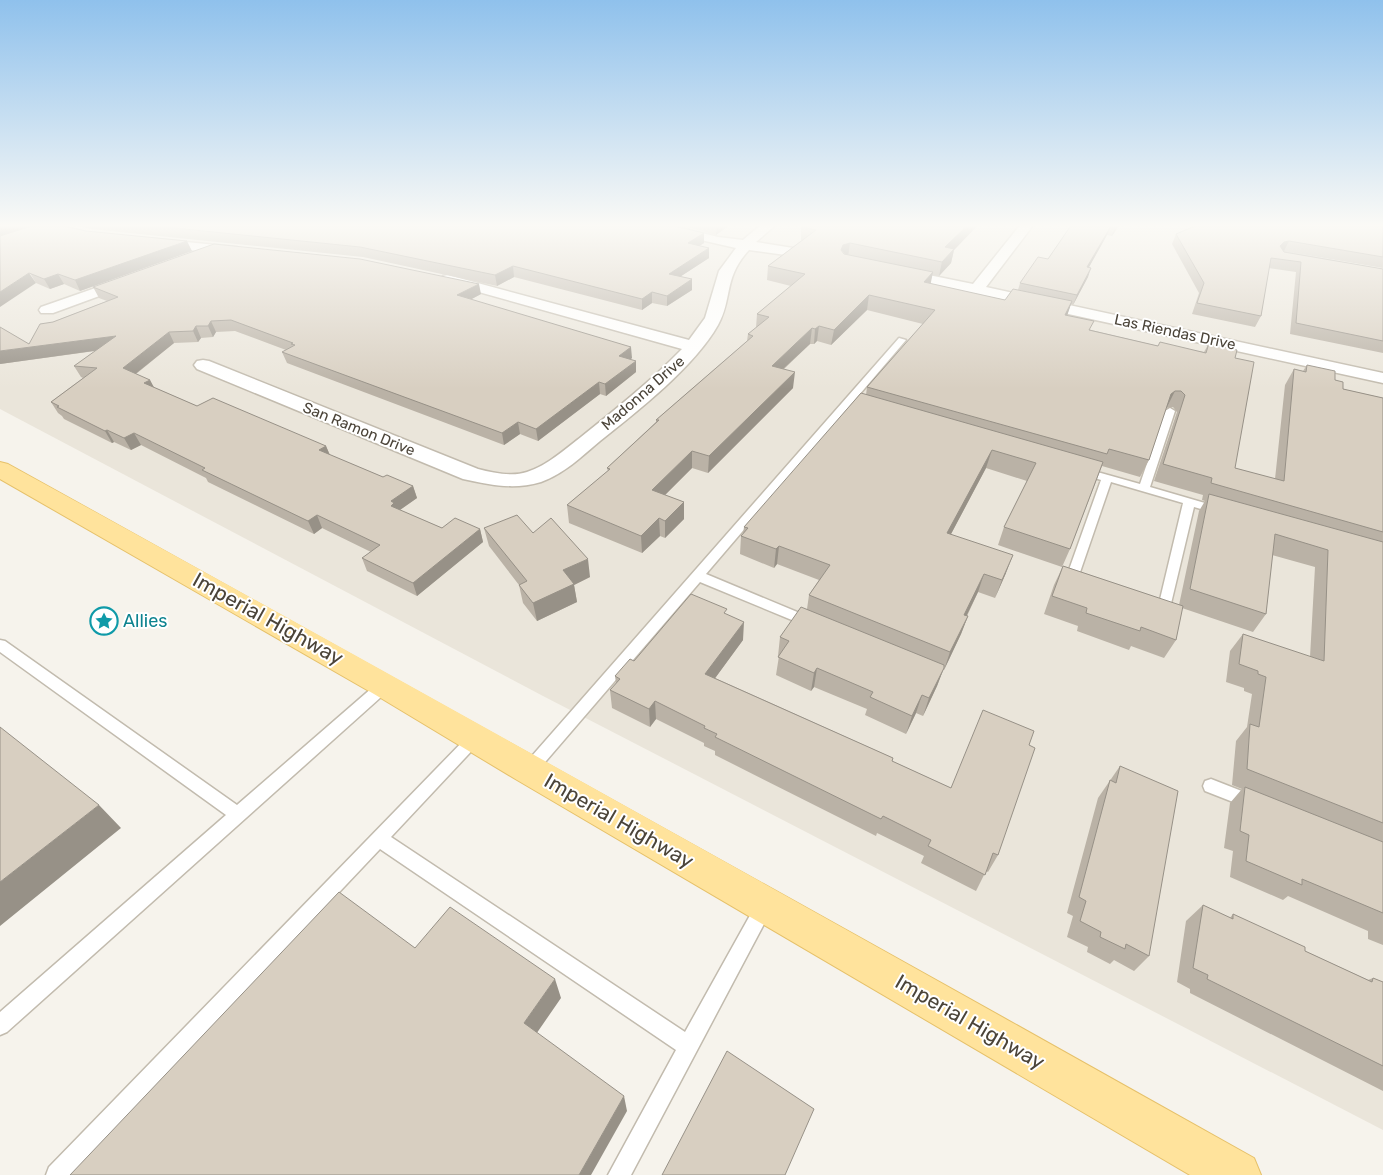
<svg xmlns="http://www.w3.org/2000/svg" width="1383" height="1175" font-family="Rubik,sans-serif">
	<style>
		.residential { fill: #eae5da }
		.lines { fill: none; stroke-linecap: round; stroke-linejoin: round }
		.service-casing { stroke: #c2bbae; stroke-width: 3 }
		.minor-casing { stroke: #c2bbae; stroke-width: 3 }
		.primary-casing { stroke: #e6c16a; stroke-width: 2 }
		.service { fill: #fff; fill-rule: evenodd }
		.minor { fill: #fff; fill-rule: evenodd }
		.primary { fill: #ffe39c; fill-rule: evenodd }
		.wall { fill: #bab2a6 }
		.shaded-wall { fill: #979187 }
		.building { fill: #d8cfc1; stroke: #979187 }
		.labels { text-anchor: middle; stroke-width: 4; stroke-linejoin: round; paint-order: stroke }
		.far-street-label { font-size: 15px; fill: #4b4439; stroke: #fff }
		.culture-label { font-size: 18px; fill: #0d838f; stroke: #fff; text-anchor: start }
		.near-street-label { font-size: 21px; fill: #4b4439; stroke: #fff }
	</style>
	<rect width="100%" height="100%" fill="#f6f3ec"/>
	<path class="residential" d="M0 224H1383V1130L543 696 0 409Z"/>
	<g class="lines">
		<g class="service-casing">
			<path id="service" d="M899 338 906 340 706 574 814 619 816 622 814 625H804L700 582 534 775 529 777 524 775 521 770 524 765Z
				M1170 408 1175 411 1150 487 1222 508 1224 510 1218 514 1194 507 1169 612 1168 615H1158L1157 612 1183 503 1111 482 1077 581 1071 585 1065 581 1101 480 1079 473 1078 471 1083 468 1140 484 1165 411Z
				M0 640 5 641 237 805 380 681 385 679 390 681 392 685 390 689 7 1032 0 1035V1012L226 815 0 652Z
				M475 732 480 734 482 738 480 742 391 837 685 1032 758 901 764 898 770 901 773 907 631 1175H608L676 1050 380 849 72 1175H46L49 1167 470 734Z
				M1211 779 1257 797 1259 802 1257 807 1251 809 1205 791 1203 786 1205 781Z"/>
		</g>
		<g class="minor-casing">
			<path id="minor" d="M642 224H666L718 237 743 240 762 224H777L756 242 793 248 800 252 793 256 749 250C723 278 733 298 718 325 695 366 638 411 600 441 582 456 564 474 541 482 514 490 490 485 463 479L197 369 194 365 197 361 203 360 209 361 478 469C494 473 512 477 527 472 548 465 564 450 581 437 616 409 651 381 682 349L443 282 441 279 443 276 448 275 689 340 705 318 719 271 736 248 648 228Z
				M1021 224H1034L986 287 1383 373V383L899 277 894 276 892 273 894 270 899 269 973 284Z
				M155 239 237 247 244 251 237 255 150 246 148 243 150 240Z
				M127 277 132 278 134 281 132 284 53 313H41L39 310 41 307Z"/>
		</g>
		<g class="primary-casing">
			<path id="primary" d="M0 462 8 464C425 692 839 926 1254 1158L1261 1175H1190L517 780 374 694 0 479Z"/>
		</g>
		<use href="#service" class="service"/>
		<use href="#minor" class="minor"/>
		<use href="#primary" class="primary"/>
	</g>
	<path class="wall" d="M0 224 31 226 7 234 86 231 192 251 80 291 64 284 50 289 36 283Z
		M70 224H666L704 233V243L699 246 709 258 681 276 692 290 667 306 652 303 642 310 514 277 497 286 363 257 91 229Z
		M675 224H731L716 235Z
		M801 224H979L954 250 951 263 939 276 932 275 930 284 1005 300 1018 290 1020 283 1048 259 1072 224H1120L1112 236 1107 235 1089 267 1088 277 1073 305 1071 304 1067 315 1091 330 1158 346 1204 352 1209 343 1235 358V468L1275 479 1285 385 1294 369 1303 371 1307 365 1335 380 1343 389 1383 398V945L1368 939V931L1288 896 1283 900 1230 877 1233 851 1224 848 1230 803 1242 789 1232 785 1236 741 1247 727 1252 694 1244 691V688L1226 682 1230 651 1243 634 1310 657 1315 567 1272 555 1266 614 1253 632 1182 608 1176 640 1164 658 1131 646 1129 650 1077 631 1078 626 1044 614 1054 585 1063 566 1179 605 1199 511 1205 501 1202 500 1203 495 1154 481 1177 412 1173 407 1166 408 1149 460 1140 477 1102 466 1070 549 1062 567 998 545 1004 527 1027 481 986 468 951 534 1006 573 995 598 978 592 967 616H968L961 634 944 670H943L937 686 923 716 916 713 906 734 865 715 867 709 814 687 811 691 776 675 779 656H778L780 637 807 609 809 595 819 580 777 564 774 568 740 554 741 536 743 534 744 527 866 395 867 387 923 324 867 310 831 345 817 341 814 344H810L784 369 793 388 708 473 692 468 665 495 684 502V519L665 538 660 536 642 553 569 523 567 505 608 471 607 468 656 422V420L747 341 748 334 756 328 757 314 791 286 767 280 768 266 802 240H801Z
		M1383 224V268L1283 251 1383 269V353L1290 334 1296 272 1269 268 1261 316 1255 327 1192 314 1199 293 1172 244 1176 234Z
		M93 287 481 294 471 299 632 358 631 359 636 372 606 396 600 394 538 441 520 434 504 445 287 363 282 352 286 350 235 331 216 332 213 337 201 338 198 342 174 343 136 374 150 380 153 387 197 406 326 446 330 455 383 477 413 486 417 498 400 510 442 528 480 529 483 542 417 596 367 571 362 558 371 552 322 528 314 534 208 482 206 478 141 445 131 450 114 442 112 443 64 419 62 416 58 413 51 402 83 378 81 377 74 366 95 351 0 364 29 344 53 322 107 301 99 298Z
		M484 528 533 533 590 577 574 585 577 602 537 621 523 603 519 585 489 546Z
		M726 614 743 640 715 678 893 758 892 761 951 788 1029 745 998 855 988 872 986 871 976 891 921 863 924 856 877 833 876 836 715 755V751L704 746V743L656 719 650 727 612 708 610 690 616 683 615 676 634 661Z
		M1120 766 1149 956 1134 971 1114 960 1110 964 1087 952 1088 947 1067 937 1073 916 1067 913 1098 798Z
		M1203 905 1230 918 1233 914 1305 951 1368 980 1373 978 1383 982V1091L1190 993V989L1177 982 1186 921Z"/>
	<path class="shaded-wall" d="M1 224H31V226L0 236V225Z
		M717 224H731L716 235Z
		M969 224H979L954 250 951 263 939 276 945 247Z
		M1117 224H1120L1112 236 1115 226Z
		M1111 226 1107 235 1084 276 1087 267Z
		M704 233V243L688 253V243Z
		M187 241 192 251 80 291 75 280Z
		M1289 241 1284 251 1279 252 1280 246 1284 242Z
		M850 243 848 257 841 250 843 245Z
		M709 248V258L669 284V274Z
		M513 266 514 277 497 286 495 275Z
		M1091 268 1088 277 1073 305 1077 295Z
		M933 272 930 287 924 282Z
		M29 273 36 283 0 307V292Z
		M58 274 64 284 50 289 44 279Z
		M692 279V290L667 306V296Z
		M479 284 481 294 459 306 457 295Z
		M652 292V303L642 310V299Z
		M869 295 867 310 831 345 834 330Z
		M1072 301 1067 316 1065 315Z
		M211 321 216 332 213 337 208 326Z
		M196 326 201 338 198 342 193 331Z
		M819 326 817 341 814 344 815 329Z
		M812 328 810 344 770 381 772 366Z
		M169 332 174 343 129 379 123 368Z
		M116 336 122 347 0 364V351Z
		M631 347 632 358 620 367 619 356Z
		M636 361V372L606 396 605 384Z
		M795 372 793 388 708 473 709 456Z
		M150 380 156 391 144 383Z
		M599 382 600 394 538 441 536 429Z
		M1175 391 1167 407 1163 410 1171 394Z
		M518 422 520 434 504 445 502 433Z
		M107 430 114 442 112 443 105 431Z
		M134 433 141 445 131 450 124 438Z
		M326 446 331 458 319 450Z
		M992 450 986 468 942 551 947 533Z
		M692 451V468L653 507 652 490Z
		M413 486 417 498 397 512 391 506V501Z
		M684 502V519L665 538V521Z
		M317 515 322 528 314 534 308 521Z
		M659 518 660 536 642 553 641 536Z
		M480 529 483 542 417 596 413 583Z
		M779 546 777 564 774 568 776 549Z
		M1013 555 1006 573 995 598 1002 580Z
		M588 559 590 577 574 585 577 602 537 621 533 603 563 570Z
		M984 574 978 592 958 633 964 615Z
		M968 616 961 634 944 670 950 652Z
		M744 622 743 640 705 692V674Z
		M817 668 814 687 811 691 814 673Z
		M944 668 937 686 923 716 929 698Z
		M922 695 916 713 906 734 912 716Z
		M655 701 656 719 650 727 649 709Z
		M99 805 121 828 0 926V882Z
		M555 979 561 998 532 1040 524 1023Z
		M624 1096 627 1111 591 1175H579Z"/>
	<path class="building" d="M38 224H55L86 231 187 241 75 280 58 274 44 279 29 273 0 292V236Z
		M135 224H666L704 233 688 243 709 248 669 274 692 279 667 296 652 292 642 299 513 266 495 275 360 247Z
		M805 224H969L945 247 954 249 942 262 850 243 843 245 841 250 844 254 933 272 924 282 1005 300 1013 289 1072 301 1065 315 1094 321 1089 330 1158 346 1160 342 1206 353 1209 343 1237 350 1235 358 1254 362 1235 468 1284 481 1294 369 1306 372 1307 365 1335 371V380L1343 382V389L1383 398V532L1211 483 1212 478 1163 464 1185 395 1181 391H1175L1171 394 1149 460 1109 449 1107 454 867 387 935 310 869 295 834 330 819 326 815 329 812 328 772 366 795 372 709 456 692 451 652 490 684 502 665 521 659 518 641 536 567 505 610 469 607 468 659 420H656L753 336 748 334 769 317 757 314 805 274 768 266 816 230 802 227Z
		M1072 224H1117L1115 226H1111L1087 267 1091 268 1077 295 1020 283 1038 257 1048 259Z
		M1200 224H1383V257L1289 241 1284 242 1280 246 1284 252 1383 269V341L1296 323 1301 262 1271 258 1261 316 1197 303 1204 283 1176 234Z
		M214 244 360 259 479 284 457 295 631 347 619 356 636 361 605 384 599 382 536 429 518 422 502 433 282 352 295 345 291 344 293 343 231 320 211 321 208 326H196L193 331 169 332 123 368 150 380 144 383 197 406 213 398 326 446 319 450 383 477 387 475 413 486 391 501 394 503 391 506 442 528 455 518 480 529 413 583 362 558 380 545 317 515 308 521 202 470 205 468 134 433 124 438 107 430 105 431 57 407 59 406 51 402 97 368 74 366 116 336 0 351V327L29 344 40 324 53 322 118 297 93 287Z
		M861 393 1103 462 1070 549 1004 527 1036 463 992 450 947 533 1013 555 1002 580 984 574 964 615 968 616 950 652 809 595 830 565 779 546 776 549 741 536 748 528 744 527Z
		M1209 494 1383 542V823L1247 769 1250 724 1259 727 1266 677 1258 674V671L1239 664 1243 634 1324 661 1328 550 1275 534 1266 614 1190 589Z
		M517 515 533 533 551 518 588 559 563 570 574 584 533 603 519 585 527 581 484 528Z
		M1063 566 1183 606 1176 640 1141 627 1140 631 1086 613 1087 608 1052 596Z
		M691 594 727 609 724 613 744 622 705 674 893 758 892 761 951 788 983 710 1034 731 1029 745 1035 748 998 855 993 853 985 875 928 846 931 840 883 816 881 819 715 737 717 734 704 728 705 726 655 701 649 709 610 690 620 679 615 676 630 659 634 661Z
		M801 607 944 665V668L929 698 922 695 912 716 870 697 873 692 817 668 814 673 778 657 789 641 780 637Z
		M0 727 99 805 0 882Z
		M1120 766 1178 791 1149 956 1126 944 1125 949 1100 937 1101 932 1080 921 1086 901 1079 897 1110 780 1116 783Z
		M1245 787 1383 842V913L1302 879V885L1246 861 1249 835 1240 831Z
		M339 892 415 948 450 907 555 979 524 1023 624 1096 579 1175H70Z
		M1203 905 1233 919V914L1305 947V951L1372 982 1373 978 1383 982V1066L1207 979 1208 975 1193 968Z
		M727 1051 814 1109 785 1175H662Z"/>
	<linearGradient id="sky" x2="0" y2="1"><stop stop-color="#8fc1ec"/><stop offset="0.58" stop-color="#fbfaf6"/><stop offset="1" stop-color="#fbfaf6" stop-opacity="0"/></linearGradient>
	<rect width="1383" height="389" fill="url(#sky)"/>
	<defs>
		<g id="sight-ring" transform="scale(1.4375)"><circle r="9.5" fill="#fff" stroke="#0f9aa8" stroke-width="1.5"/><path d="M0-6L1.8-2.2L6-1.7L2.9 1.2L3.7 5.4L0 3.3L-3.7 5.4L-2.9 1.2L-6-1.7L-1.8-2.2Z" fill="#0f9aa8"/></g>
	</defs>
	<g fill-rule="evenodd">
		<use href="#sight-ring" x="104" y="621"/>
	</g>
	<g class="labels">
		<g class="far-street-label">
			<text transform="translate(1175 332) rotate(12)" y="5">Las Riendas Drive</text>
			<text transform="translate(643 393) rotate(-41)" y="5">Madonna Drive</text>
			<text transform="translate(359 429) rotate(22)" y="5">San Ramon Drive</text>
		</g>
		<g class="culture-label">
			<text x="123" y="627">Allies</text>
		</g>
		<g class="near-street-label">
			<text transform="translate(268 619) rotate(29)" y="7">Imperial Highway</text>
			<text transform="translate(619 821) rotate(30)" y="7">Imperial Highway</text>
			<text transform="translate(970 1022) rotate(30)" y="7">Imperial Highway</text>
		</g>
	</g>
</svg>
